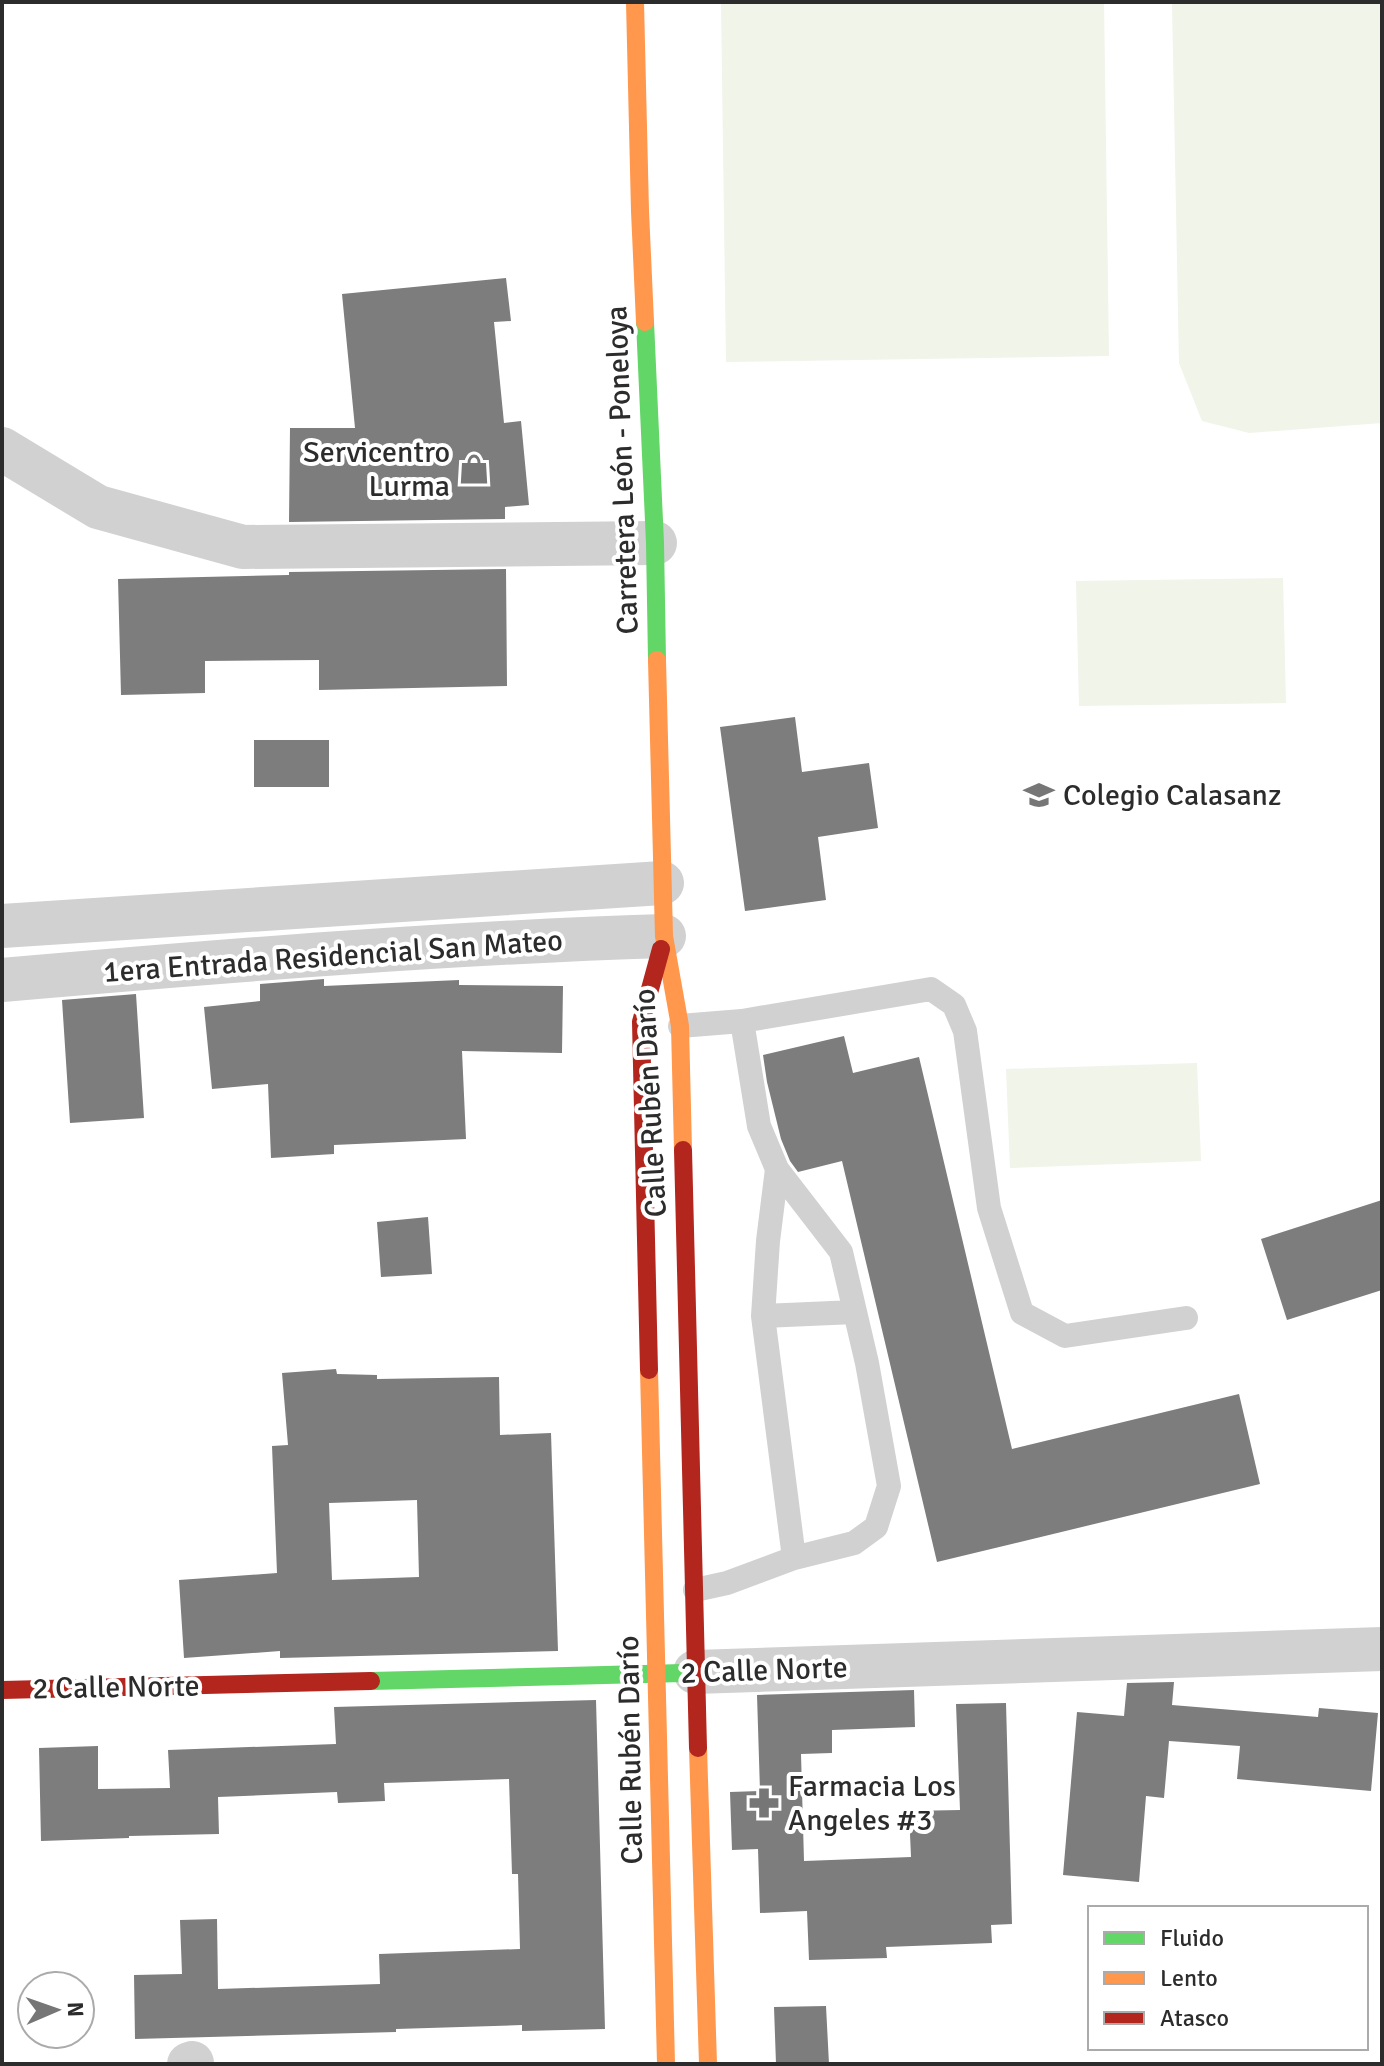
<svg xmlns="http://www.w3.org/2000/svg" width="1384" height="2066" font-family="Signika,sans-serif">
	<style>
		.pitch { fill: #f0f4e9 }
		.building { fill: #7d7d7d; fill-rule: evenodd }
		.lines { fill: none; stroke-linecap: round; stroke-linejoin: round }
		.lane { stroke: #d1d1d1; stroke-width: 24 }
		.street { stroke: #d1d1d1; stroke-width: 44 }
		.fast { stroke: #63d668; stroke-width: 18 }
		.slow { stroke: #ff974d; stroke-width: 18 }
		.jam { stroke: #b3261e; stroke-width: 18 }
		.labels { text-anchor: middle; stroke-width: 8; stroke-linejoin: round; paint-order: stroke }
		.poi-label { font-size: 30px; fill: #2c2c2c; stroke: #fff; text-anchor: start }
		.street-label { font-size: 30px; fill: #2c2c2c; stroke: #fff }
	</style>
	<rect width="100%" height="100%" fill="#fff"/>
	<path class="pitch" d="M721 2H1104L1109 356 726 362Z
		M1172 2H1382V423L1249 433 1202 421 1179 363Z
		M1283 578 1286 703 1079 706 1076 581Z
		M1197 1063 1201 1161 1010 1168 1006 1069Z"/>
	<path class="building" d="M506 278 511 321 494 322 504 423 521 421 529 505 505 507V519L289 522 290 428H355L342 294Z
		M506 569 507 686 319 690V660L205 661V693L121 695 118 579 289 575V572Z
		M795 717 802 772 869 763 878 828 818 837 826 900 745 911 720 727Z
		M254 740H329V787H254Z
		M324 979V986L459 980V985L563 986 562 1053 462 1051 466 1139 334 1145V1154L271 1158 268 1084 212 1089 204 1007 260 1001V984Z
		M136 994 144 1118 70 1123 62 1000Z
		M844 1036 853 1073 919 1057 1012 1449 1239 1394 1260 1484 937 1562 842 1161 798 1172 790 1161 781 1139 767 1082 763 1055Z
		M1382 1200V1290L1287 1320 1261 1239Z
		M428 1217 432 1274 381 1277 377 1222Z
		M336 1369 337 1374 377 1375V1379L499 1377 500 1435 551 1433 558 1651 280 1658V1651L184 1658 179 1580 277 1573 272 1446 288 1445 282 1373ZM417 1500 419 1577 332 1580 329 1503Z
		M1174 1682 1172 1705 1318 1717 1319 1708 1378 1713 1371 1791 1237 1779 1240 1746 1169 1741 1164 1798 1146 1796 1139 1882 1063 1875 1077 1712 1124 1716 1127 1683Z
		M914 1690 915 1727 832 1730V1753L801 1754 804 1861 911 1857 909 1811 960 1810 956 1704 1006 1703 1012 1924 991 1925 992 1943 886 1947 887 1958 809 1960 807 1911 760 1913 758 1849 732 1850 730 1792 760 1791 757 1695Z
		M596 1700 605 2029 522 2031V2025L396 2029V2032L135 2039 134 1975 182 1974 180 1920 217 1919 218 1989 380 1984 379 1954 520 1949 518 1874H512L509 1779 384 1783 385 1801 338 1803 337 1792 218 1797 219 1834 129 1836V1838L41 1841 39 1748 98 1746V1789L170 1788 168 1750 336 1744 334 1707Z
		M826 2006 829 2064H776L774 2007Z"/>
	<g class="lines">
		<path class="lane" d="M680 1026 742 1021 931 989 954 1005 965 1031 989 1208 1022 1313 1065 1336 1186 1318
			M777 1169 768 1241 763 1316 794 1558
			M763 1316 855 1312
			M695 1590 727 1583 794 1558 854 1543 876 1527 889 1486 867 1363 841 1252 777 1169 759 1126 742 1021"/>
		<path class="street" d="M2 449 98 507 243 547 655 543
			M2 926 662 883
			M2 980C222 961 443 943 664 936
			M695 1672 1382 1649
			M189 2064 192 2063"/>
		<path class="fast" d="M645 322 655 543 657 660
			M371 1681 683 1673"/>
		<path class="slow" d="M635 2 640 211 645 322
			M657 660 664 936 680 1026 683 1150
			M649 1370 666 2064
			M698 1748 708 2064"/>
		<path class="jam" d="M683 1150 698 1748
			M649 1370 641 1022 661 949
			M2 1690 371 1681"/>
	</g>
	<defs>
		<g id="shop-bare" transform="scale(2.4)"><path d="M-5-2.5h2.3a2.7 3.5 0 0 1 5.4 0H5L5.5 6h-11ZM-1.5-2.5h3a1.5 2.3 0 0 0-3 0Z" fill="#767676" stroke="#fff" stroke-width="2.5" paint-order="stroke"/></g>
		<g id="school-bare" transform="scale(2.4)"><path d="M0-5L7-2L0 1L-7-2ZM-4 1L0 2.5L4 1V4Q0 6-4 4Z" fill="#767676" stroke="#fff" stroke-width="2.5" paint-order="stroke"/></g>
		<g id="pharmacy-bare" transform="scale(2.4)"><path d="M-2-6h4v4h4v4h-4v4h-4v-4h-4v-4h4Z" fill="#767676" stroke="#fff" stroke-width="2.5" paint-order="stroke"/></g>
	</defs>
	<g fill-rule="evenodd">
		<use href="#shop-bare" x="474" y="469"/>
		<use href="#school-bare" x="1039" y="795"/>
		<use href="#pharmacy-bare" x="764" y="1803"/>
	</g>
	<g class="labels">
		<g class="poi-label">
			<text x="450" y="462" text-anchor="end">Servicentro<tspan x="450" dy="34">Lurma</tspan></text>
			<text x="1063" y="805">Colegio Calasanz</text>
			<text x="788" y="1796">Farmacia Los<tspan x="788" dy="34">Angeles #3</tspan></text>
		</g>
		<g class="street-label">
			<text transform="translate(622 470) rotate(-92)" y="10">Carretera León - Poneloya</text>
			<text transform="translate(333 956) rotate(-4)" y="10">1era Entrada Residencial San Mateo</text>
			<text transform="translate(650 1103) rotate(-93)" y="10">Calle Rubén Darío</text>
			<text transform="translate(764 1670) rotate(-2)" y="10">2 Calle Norte</text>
			<text transform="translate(116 1687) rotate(-1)" y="10">2 Calle Norte</text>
			<text transform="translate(630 1750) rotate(-91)" y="10">Calle Rubén Darío</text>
		</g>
	</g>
	<rect width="1384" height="2066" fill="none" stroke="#2c2c2c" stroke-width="8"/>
	<rect x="1088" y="1906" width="280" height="144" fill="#ffffff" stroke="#ababab" stroke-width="2"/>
	<rect x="1104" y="1932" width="40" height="12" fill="#63d668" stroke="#ababab" stroke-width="2"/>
	<text x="1160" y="1946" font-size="24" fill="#2c2c2c">Fluido</text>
	<rect x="1104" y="1972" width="40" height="12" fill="#ff974d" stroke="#ababab" stroke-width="2"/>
	<text x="1160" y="1986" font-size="24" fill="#2c2c2c">Lento</text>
	<rect x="1104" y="2012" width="40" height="12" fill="#b3261e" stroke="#ababab" stroke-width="2"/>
	<text x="1160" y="2026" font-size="24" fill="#2c2c2c">Atasco</text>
	<g transform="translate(56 2010) rotate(88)"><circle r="38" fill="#ffffff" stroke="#ababab" stroke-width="2"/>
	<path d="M0-6L14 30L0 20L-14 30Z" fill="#767676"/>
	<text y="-12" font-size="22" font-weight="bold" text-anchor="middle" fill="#2c2c2c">N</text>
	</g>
</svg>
